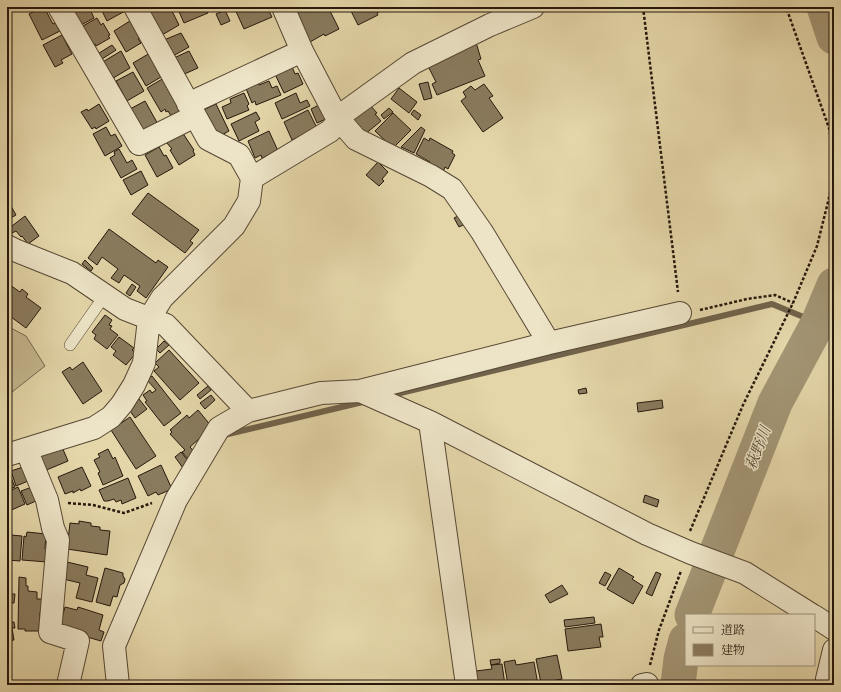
<svg xmlns="http://www.w3.org/2000/svg" width="841" height="692" font-family="'IM FELL Great Primer','Noto Serif JP',serif">
	<style>
		.green { fill: #c4b68e; stroke: #75674e }
		.lines { fill: none; stroke-linecap: round; stroke-linejoin: round }
		.stream { stroke: #71634b; stroke-width: 6 }
		.river { stroke: #a39574; stroke-width: 35 }
		.building { fill: #897b5e; stroke: #26180d }
		.lane-casing { stroke: #564834; stroke-width: 12 }
		.street-casing { stroke: #564834; stroke-width: 24 }
		.path { stroke: #26180d; stroke-width: 2.5; stroke-dasharray: 3 2; stroke-linecap: butt }
		.lane { stroke: #ede4c7; stroke-width: 11 }
		.street { stroke: #ede4c7; stroke-width: 22 }
		.labels { text-anchor: middle; stroke-width: 3; stroke-linejoin: round; paint-order: stroke }
		.water-label { font-size: 15px; font-style: italic; fill: #584a36; stroke: #ede4c7 }
	</style>
	<rect width="100%" height="100%" fill="#e4d6a9"/>
	<filter id="stains"><feTurbulence type="fractalNoise" baseFrequency=".005" numOctaves="4"/><feColorMatrix values="0 0 0 0 .2 0 0 0 0 .09 0 0 0 0 .02 0 0 0 .5 -.17"/></filter>
	<radialGradient id="worn" r=".72"><stop offset=".6" stop-color="#630" stop-opacity="0"/><stop offset="1" stop-color="#630" stop-opacity=".3"/></radialGradient>
	<path class="green" d="M7 326 26 336 45 366 7 396Z"/>
	<g class="lines">
		<path class="stream" d="M388 396 772 304 818 323
			M224 435 367 401"/>
		<path class="river" d="M824 7 834 37
			M692 615 775 403 818 323 834 285
			M678 685 681 659 686 640"/>
	</g>
	<path class="building" d="M70 7H89L94 18 81 25Z
		M100 7H123L125 11 107 21Z
		M155 7H170L179 25 162 35 149 11Z
		M177 7H205L208 13 184 23Z
		M234 7H267L272 17 244 29Z
		M302 7H328L339 29 325 36 324 34 310 42 294 13 303 8Z
		M349 7H393V8L386 11 385 8 377 13 378 15 358 25Z
		M39 9 40 12 45 9 53 24 55 23 60 31 42 40 29 14Z
		M225 10 230 21 221 25 216 14Z
		M97 18 101 25 103 23 110 35 108 36 110 38 96 46 95 44 91 46 81 27Z
		M133 19 143 36 138 39 141 43 126 52 114 31Z
		M181 33 189 47 173 56 164 40Z
		M62 35 72 54 61 60 63 63 55 67 43 45Z
		M475 39 481 59 478 60 485 76 437 95 432 84 436 82 428 66Z
		M112 45 116 50 99 61 96 55Z
		M121 51 130 68 110 80 101 63Z
		M189 51 198 68 182 75 174 58Z
		M150 53 159 69 157 70 161 77 146 86 133 63Z
		M291 64 295 74 298 73 303 84 284 93 274 72Z
		M133 72 144 91 127 101 116 81Z
		M164 78 183 113 173 119 168 111 166 112 165 109 161 112 147 88Z
		M257 80 259 85 269 81 272 88 277 86 281 95 256 105 255 101 252 103 245 86Z
		M428 82 432 98 424 100 419 84Z
		M484 84 493 96 489 98 503 118 483 132 461 101 466 97 463 92 471 86 475 90Z
		M399 88 417 102 409 113 391 99Z
		M244 93 249 104 247 106 249 110 227 119 222 107 231 103 230 99Z
		M296 93 300 103 307 100 310 106 282 119 275 103Z
		M145 101 159 126 141 130 130 109Z
		M99 104 109 121 96 129 95 127 92 129 81 112 87 109 88 111Z
		M216 104 229 131 218 137 212 123 208 125 201 111Z
		M319 105 326 119 317 123 311 109Z
		M370 105 377 113 375 114 381 121 364 135 350 123Z
		M389 108 393 112 384 119 381 115Z
		M308 110 317 128 292 140 284 122Z
		M414 110 421 115 418 120 411 114Z
		M256 112 260 119 255 122 259 131 239 141 231 124Z
		M393 113 411 130 393 148 375 131Z
		M106 127 111 136 115 134 122 146 105 156 93 134Z
		M421 127 425 130 414 153 401 147Z
		M269 131 278 151 262 158 261 155 255 158 248 141Z
		M182 132 194 150 193 151 195 155 179 165 170 150 172 149 166 142Z
		M424 138 429 141 430 138 453 151 452 153 455 155 448 169 445 167 443 172 428 164 430 162 416 154Z
		M159 147 164 156 166 155 173 168 157 177 145 155Z
		M119 149 127 163 132 160 137 169 121 178 110 158 115 155 114 152Z
		M378 162 388 172 382 179 384 181 379 186 366 175Z
		M141 171 148 185 131 195 123 180Z
		M148 193 199 230 190 241 193 243 185 253 132 214Z
		M7 199 16 215 7 220Z
		M460 215 465 224 459 227 454 218Z
		M25 216 39 236 28 244 22 236 21 237 16 231 12 233 8 229Z
		M109 229 156 263 158 260 168 267 146 298 137 291 140 286 124 275 119 283 111 278 118 269 102 257 97 265 88 258Z
		M85 260 93 268 91 271 82 264Z
		M132 284 136 287 130 296 126 293Z
		M10 285 20 292 22 289 28 294 26 297 41 308 26 328 7 314V290Z
		M105 315 112 320 109 325 112 326 110 329 118 335 107 349 94 339 96 335 92 332Z
		M119 337 134 348 132 350 136 353 126 365 113 355 116 351 111 347Z
		M164 341 169 345 160 353 156 349Z
		M169 350 199 383 180 400 154 371 159 367 155 363Z
		M83 362 102 391 83 404 62 372 70 367 72 370Z
		M152 376 181 413 164 426 145 402 147 401 143 395 150 390 152 393 156 390 147 380Z
		M208 386 211 390 200 399 197 395Z
		M586 388 587 393 579 394 578 390Z
		M211 395 215 400 205 409 200 403Z
		M139 399 147 409 135 418 128 408Z
		M662 400 663 408 638 412 637 403Z
		M198 410 212 427 190 447 197 455 190 461 182 452 185 450 170 434 172 432 170 430 187 415 189 418Z
		M130 417 156 456 136 469 111 430Z
		M62 447 68 461 44 471 38 457Z
		M108 449 113 459 115 457 123 476 103 485 98 473 100 472 94 460 100 457 98 454Z
		M181 452 190 463 183 468 175 457Z
		M161 465 172 489 158 495 156 492 148 496 138 476Z
		M23 467 28 481 16 486 11 471Z
		M82 467 91 486 81 491 80 489 73 493V491L65 494 58 477Z
		M7 468 15 487 7 490Z
		M128 478 136 498 122 504 121 500 116 502 114 499 108 501H104L99 490Z
		M18 487 25 504 7 512V492Z
		M32 487 38 500 27 505 21 491Z
		M645 495 659 500 657 507 643 502Z
		M79 521 91 523V526L100 527V530L110 531 107 555 67 549 70 523 79 524Z
		M27 532 46 534 45 549H48L47 562 22 560 24 536 26 537Z
		M7 533H11V535L22 536 20 561 7 560Z
		M67 562 88 567 86 575 98 578 92 602 76 598 80 583 63 579Z
		M105 568 123 573V576L125 579 124 583 120 585 117 597 113 596 110 606 96 602Z
		M619 568 634 577 632 579 643 586 633 604 607 589Z
		M605 572 611 575 605 586 599 583Z
		M656 572 661 574 652 596 646 593Z
		M19 577 26 578V586H28V591L37 592V599H42V612H40L39 631H25V629H18Z
		M7 580H11V594H15L14 603H11V618H7Z
		M562 585 568 594 550 603 545 595Z
		M65 607 77 610 78 607 103 615 99 630 104 632 101 641 59 629Z
		M594 617 595 623 565 627 564 620Z
		M7 622H14L15 628H12L14 640 7 641Z
		M601 624 603 637H599L601 647 568 651 565 629Z
		M557 655 562 679 541 683 536 659Z
		M500 659V663L491 665 490 660Z
		M515 660 516 665 534 662 538 685H508L504 662Z
		M502 664 505 685H477L476 671 492 669 491 665Z"/>
	<g class="lines">
		<g class="lane-casing">
			<path id="lane" d="M70 345 105 295"/>
		</g>
		<g class="street-casing">
			<path id="street" d="M59 7 139 144 195 116
				M283 7 302 51 336 116 356 139 431 176 452 189 482 232 549 343
				M188 104 302 51
				M252 178 330 131 340 120 345 112 413 63 490 25 533 7
				M7 246 17 251 72 273 125 309 166 325 248 411 321 393 360 391 430 422 647 534 691 553 745 573 812 615
				M360 391 549 343 680 313
				M430 422 467 685
				M26 449 47 500 53 528 58 540 50 632 78 641 68 685
				M7 455 94 428 111 417 122 404 134 385 144 363 149 319 162 298 234 226 249 201 252 178 239 155 208 139 135 7
				M814 616 834 629
				M118 685 114 646 176 500 219 428 248 411
				M642 685 647 684
				M827 685V679L834 650"/>
		</g>
		<path class="path" d="M643 7 678 292
			M700 310 747 299 775 295 793 303
			M68 503 93 505 124 513 152 503
			M690 531 743 405 793 303 817 246 830 194 833 151 829 128 786 7
			M650 665 659 630 681 571"/>
		<use href="#lane" class="lane"/>
		<use href="#street" class="street"/>
	</g>
	<g class="labels">
		<g class="water-label">
			<text transform="translate(758 448) rotate(-69)" y="5">萩野川</text>
		</g>
	</g>
	<rect width="841" height="692" fill="none" stroke="#e4d6a9" stroke-width="24"/>
	<rect x="8" y="8" width="825" height="676" fill="none" stroke="#26180d" stroke-width="2"/>
	<rect x="12" y="12" width="817" height="668" fill="none" stroke="#26180d"/>
	<rect x="685" y="614" width="130" height="52" fill="#ede4c7" stroke="#9d927d"/>
	<rect x="693" y="627" width="20" height="6" fill="#ede4c7" stroke="#9d927d"/>
	<text x="721" y="634" font-size="12" fill="#26180d">道路</text>
	<rect x="693" y="644" width="20" height="12" fill="#897b5e" stroke="#9d927d"/>
	<text x="721" y="654" font-size="12" fill="#26180d">建物</text>
	<rect width="100%" height="100%" filter="url(#stains)"/>
	<rect width="100%" height="100%" fill="url(#worn)"/>
</svg>
